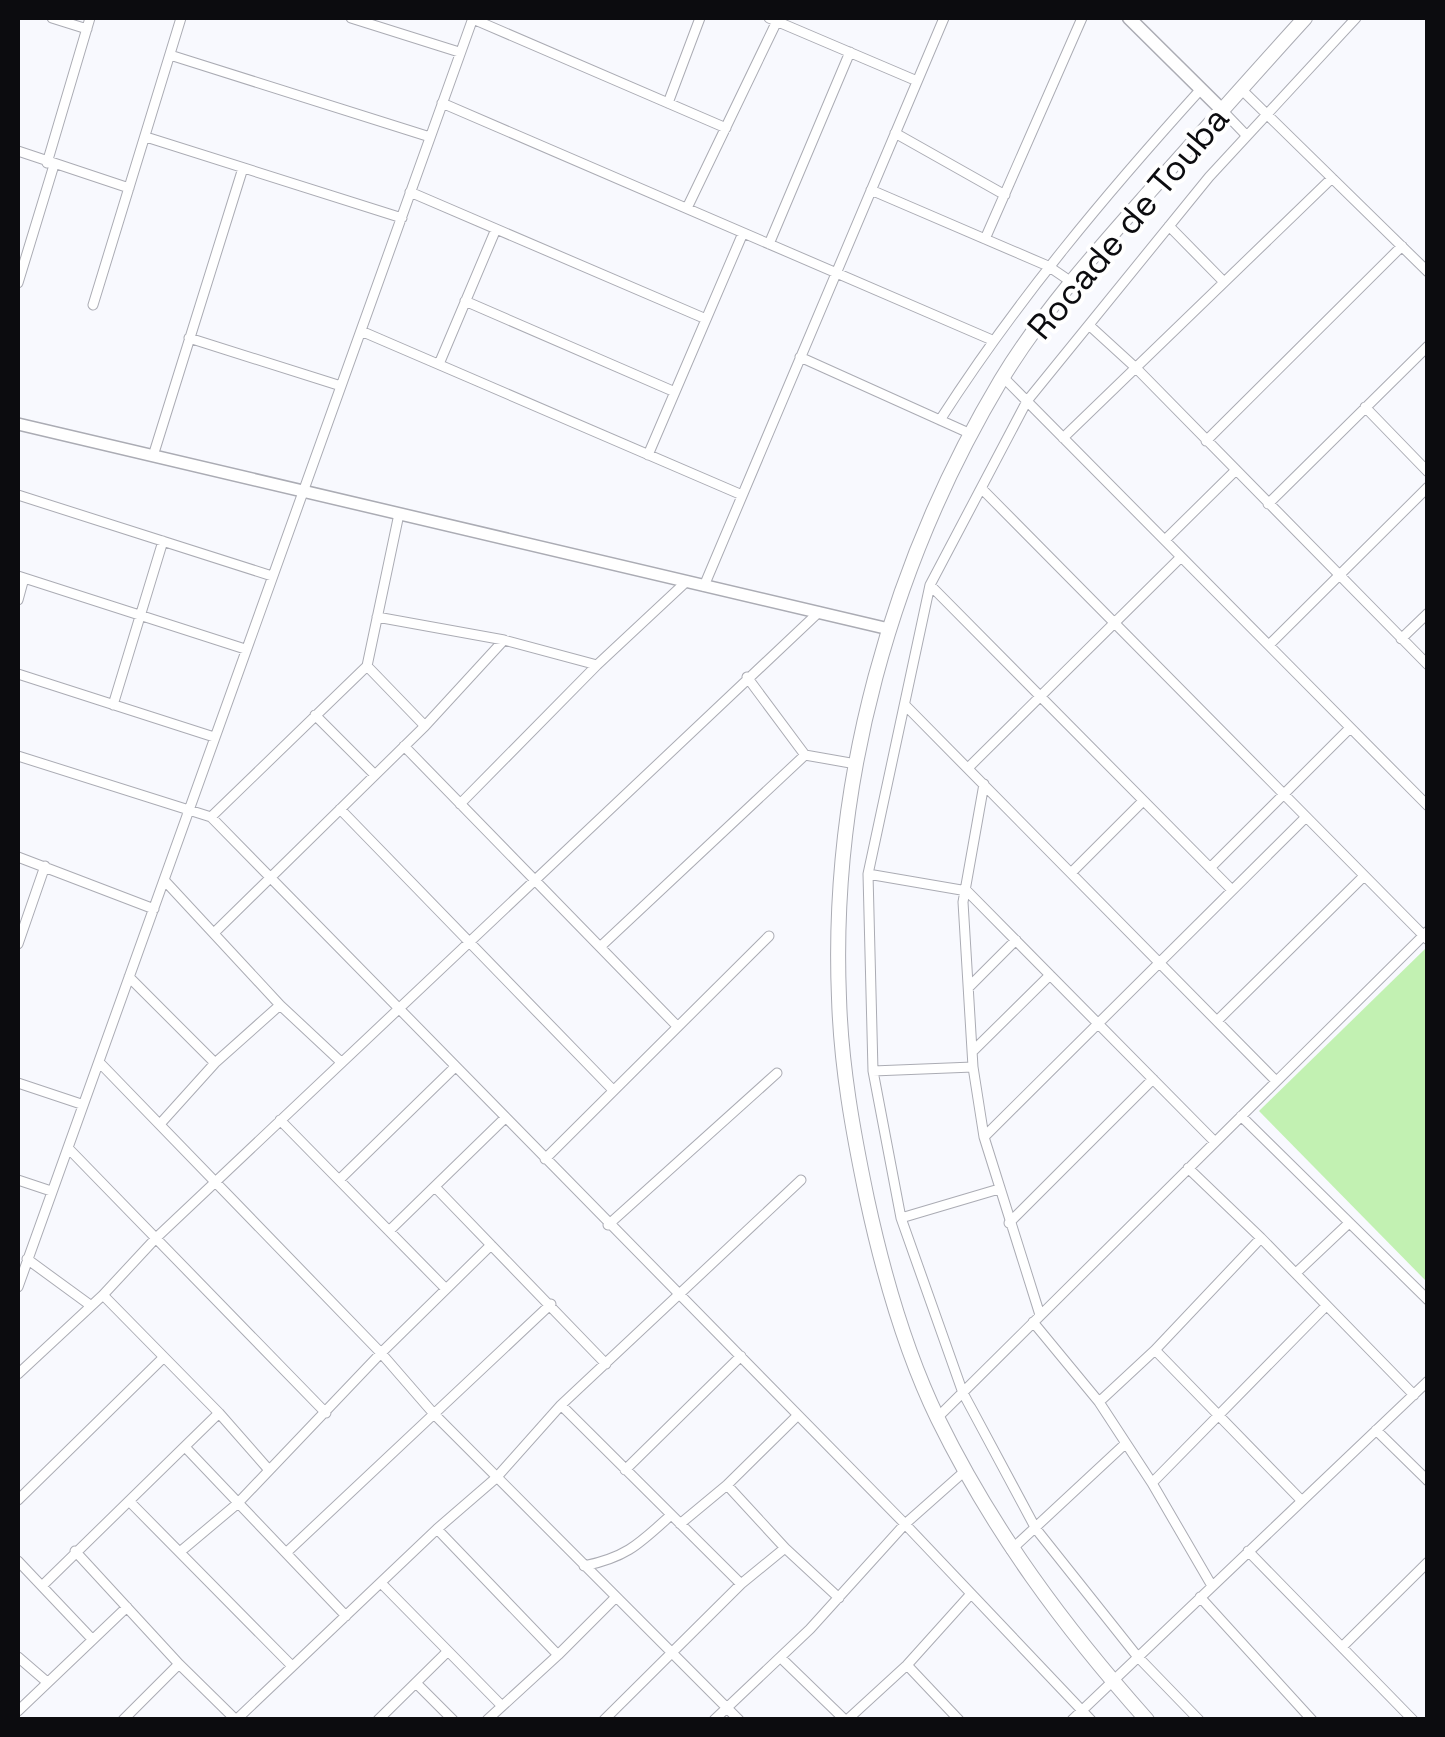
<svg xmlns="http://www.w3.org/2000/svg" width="1445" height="1737" font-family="'Space Grotesk',sans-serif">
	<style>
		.green { fill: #c2f1b2 }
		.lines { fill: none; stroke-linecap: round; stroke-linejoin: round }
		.minor-casing { stroke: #abacb4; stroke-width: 11 }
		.tertiary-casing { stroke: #abacb4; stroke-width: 14 }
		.secondary-casing { stroke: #abacb4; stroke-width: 15 }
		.primary-casing { stroke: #abacb4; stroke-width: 16 }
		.minor { stroke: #fff; stroke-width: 9 }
		.tertiary { stroke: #fff; stroke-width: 11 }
		.secondary { stroke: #fff; stroke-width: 12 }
		.primary { stroke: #fff; stroke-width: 14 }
		.labels { text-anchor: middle; stroke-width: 8; stroke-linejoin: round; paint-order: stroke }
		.street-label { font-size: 35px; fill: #0c0c0f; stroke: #fff }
	</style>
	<rect width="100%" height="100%" fill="#f8f9fe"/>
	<path class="green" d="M1425 949 1428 951 1427 1282 1259 1111Z"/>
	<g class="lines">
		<g class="minor-casing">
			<path id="minor" d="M52 18 87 29
				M351 18 459 52
				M769 18 917 81
				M473 19 726 128
				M170 55 430 137
				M1241 89 1428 272
				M442 103 992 340
				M668 103 700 18
				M1222 110 1247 136
				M895 133 1005 195
				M146 137 402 218
				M18 151 129 188
				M47 163 90 18
				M871 190 1048 266 1070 281
				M410 192 706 319
				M687 208 777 21
				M1169 226 1224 282
				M985 239 1082 18
				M769 244 850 52
				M18 283 54 165
				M465 301 675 392
				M93 305 181 18
				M1090 326 1136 368 1428 665
				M361 331 742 495
				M189 338 341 386
				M800 357 971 434
				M439 364 496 229
				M1003 377 1428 806
				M1365 407 1428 472
				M940 420C1017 300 1106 194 1201 89
				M1063 438 1332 178
				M1206 441 1402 246
				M648 455 743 233
				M153 456 243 168
				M982 489 1428 940
				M18 495 272 576
				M1268 504 1428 346
				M1165 540 1236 470
				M18 576 245 649
				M930 585 1232 890
				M704 586 944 18
				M18 600 24 578
				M377 617 504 640 597 665
				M1401 639 1428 613
				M1269 645 1428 487
				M367 666 425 726
				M18 674 214 737
				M747 677 805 755 856 764
				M113 705 163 541
				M905 705 1276 1081
				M315 715 375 775
				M404 746 677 1026
				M18 756 211 817 905 1524 1091 1720
				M968 768 1181 557
				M984 784 963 902 973 1067 984 1137 1040 1315
				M460 804 597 665 687 581
				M340 809 613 1090
				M211 817 367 666 399 514
				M18 857 154 909
				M1210 868 1350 728
				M1071 873 1143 801
				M868 874 967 891 1215 1142
				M165 881 280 1005 341 1062
				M215 932 425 726 504 640
				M18 944 45 866
				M600 947 805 755
				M129 977 215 1063
				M969 987 1016 940
				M1217 1021 1364 876
				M973 1051 1050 975
				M99 1062 381 1353 434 1414 739 1720
				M873 1071 973 1067
				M18 1083 81 1104
				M1241 1116 1428 1300
				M280 1120 446 1289
				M160 1124 215 1063 280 1005
				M984 1137 1306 817
				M68 1148 326 1413
				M545 1159 769 936
				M1188 1168 1261 1238 1414 1395
				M18 1180 51 1191
				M339 1180 455 1067
				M435 1187 606 1364
				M901 1218 999 1189
				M1009 1223 1153 1079
				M608 1225 777 1073
				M389 1231 505 1118
				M27 1259 90 1305
				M1296 1273 1349 1223
				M18 1287 473 18
				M103 1295 219 1413 269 1470
				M1033 1322 1099 1402 1152 1483 1212 1586
				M1155 1350 1302 1501
				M18 1374 103 1295 156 1238 819 612
				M1099 1402 1155 1350 1261 1238
				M561 1405 741 1584
				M938 1417 1428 931
				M1376 1430 1428 1481
				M185 1447 346 1616
				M625 1470 741 1356
				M1152 1483 1326 1306
				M727 1485 785 1548 839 1598
				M18 1500 164 1357
				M130 1502 291 1665
				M680 1524 727 1485 797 1416
				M437 1529 558 1655
				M1011 1550 1125 1444
				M75 1551 179 1664 236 1720
				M181 1551 237 1504 381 1353 491 1245
				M1248 1551 1413 1720
				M287 1552 551 1304
				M18 1561 92 1639
				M584 1566C627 1557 639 1544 671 1515
				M42 1586 219 1413
				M1200 1597 1312 1720
				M1342 1647 1428 1562
				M448 1651 501 1705
				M18 1657 47 1682
				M781 1658 845 1720
				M907 1665 959 1720
				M416 1683 453 1720
				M18 1711 127 1607
				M123 1720 179 1664
				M236 1720 437 1529 496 1478 561 1405 801 1180
				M378 1720 448 1651 381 1583
				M487 1720 558 1655 615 1598
				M604 1720 741 1584 785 1548
				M714 1720 810 1629 905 1524 966 1470
				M847 1720 907 1665 970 1595
				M1072 1720 1428 1381
				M1199 1720 1137 1656 1036 1529 963 1393 901 1218 873 1071 868 874 930 585 1027 401 1209 177 1356 18"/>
		</g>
		<g class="tertiary-casing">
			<path id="tertiary" d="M18 424 889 629"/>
		</g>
		<g class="secondary-casing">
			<path id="secondary" d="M1129 18 1222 110"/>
		</g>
		<g class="primary-casing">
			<path id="primary" d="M1147 1720C1064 1627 993 1531 938 1419 905 1351 883 1273 867 1199 853 1132 841 1066 839 998 830 783 891 564 1001 380 1043 311 1097 251 1150 191 1202 133 1253 75 1305 18"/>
		</g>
		<use href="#minor" class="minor"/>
		<use href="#tertiary" class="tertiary"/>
		<use href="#secondary" class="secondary"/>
		<use href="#primary" class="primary"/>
	</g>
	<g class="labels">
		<g class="street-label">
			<text transform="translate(1128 223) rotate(-50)" y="12">Rocade de Touba</text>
		</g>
	</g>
	<rect width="1445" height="1737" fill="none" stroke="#0c0c0f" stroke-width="40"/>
</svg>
